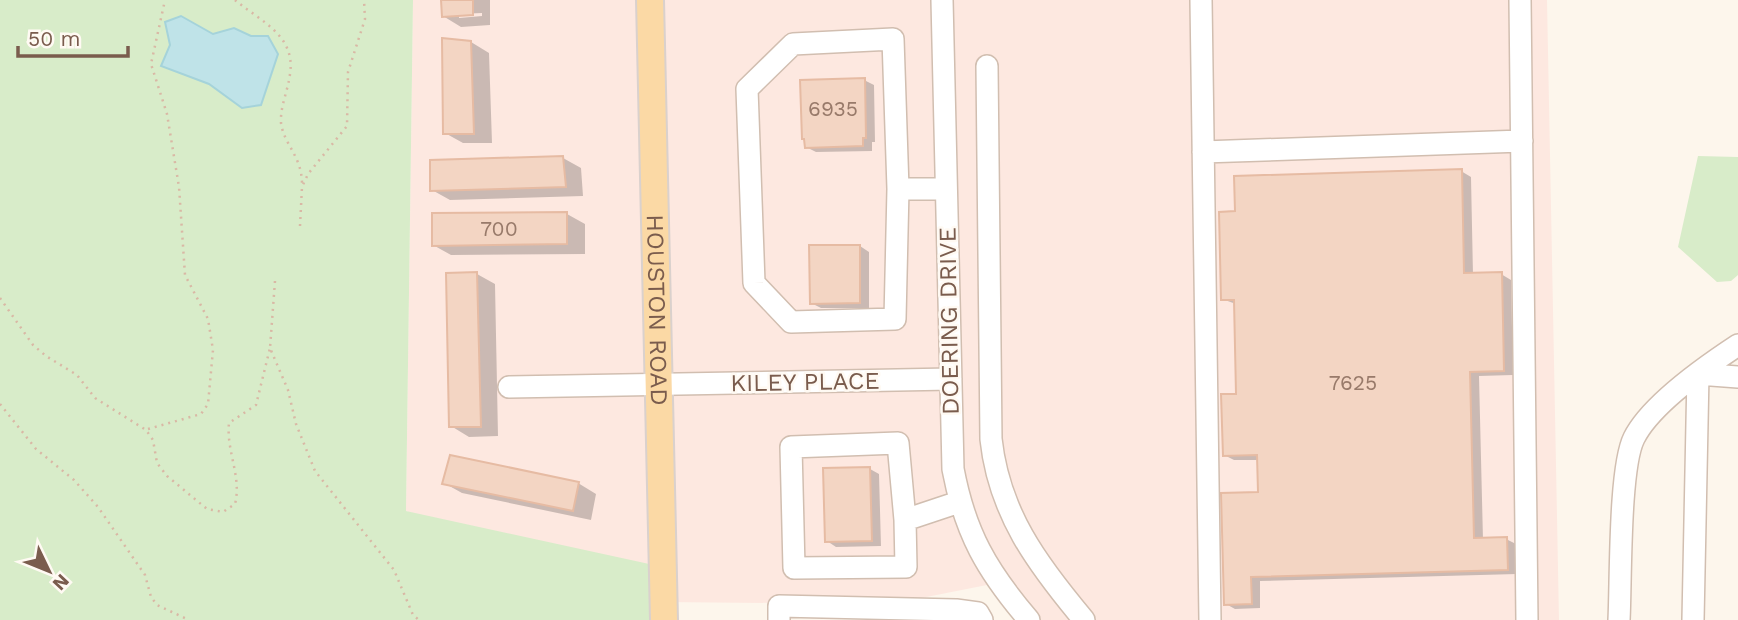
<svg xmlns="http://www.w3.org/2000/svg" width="1738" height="620" font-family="'Work Sans',sans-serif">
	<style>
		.commercial { fill: #fde8e0 }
		.green { fill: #d8ecc9 }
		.water { fill: #bfe3e8; stroke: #a5d3da; stroke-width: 2 }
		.shadow { fill: #0003; fill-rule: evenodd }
		.building { fill: #f3d5c3; stroke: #e6bba3; stroke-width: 2 }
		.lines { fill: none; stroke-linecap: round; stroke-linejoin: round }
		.minor-casing { stroke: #d1beb0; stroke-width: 24 }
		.major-casing { stroke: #dad1cd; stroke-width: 30 }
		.path { stroke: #d9b8a5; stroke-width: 2.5; stroke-dasharray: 2 5; stroke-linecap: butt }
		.minor { stroke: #fff; stroke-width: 21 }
		.major { stroke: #fbd9a5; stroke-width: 26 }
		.labels { text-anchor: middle; stroke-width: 5; stroke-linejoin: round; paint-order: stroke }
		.number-label { font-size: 21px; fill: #987a6a }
		.street-label { font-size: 24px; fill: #7a5c4d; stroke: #fffaf3 }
	</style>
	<rect width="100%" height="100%" fill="#fdf6ec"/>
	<path class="commercial" d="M413 0H1547L1559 620H1029L997 583 891 604 663 602 406 511Z"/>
	<path class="green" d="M0 0H413L406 511 663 567 664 620H0Z
		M1698 156 1738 157V275L1731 281 1717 282 1678 247Z"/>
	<path class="water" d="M181 16 213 34 234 28 251 36H268L278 54 261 105 242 108 209 84 161 66 170 45 165 22Z"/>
	<path class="shadow" d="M443 0H490V25L461 27 443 16ZM482 13V16L459 18V14Z
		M471 42 489 53 492 143H463L445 133Z
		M864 80 874 85 875 142H872V151L816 152 806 147Z
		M563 158 581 168 583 196 450 200 432 190Z
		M1461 171 1471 177 1473 275 1501 274 1511 280 1513 375 1479 376 1483 540 1506 539 1516 544 1517 574 1260 581V608L1235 609 1226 604 1260 493 1259 460H1234L1224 455 1238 395 1236 304 1222 299Z
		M567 214 585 224V254L451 255 433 245Z
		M860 246 869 252V308H821L811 303Z
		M448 274H477L495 284 498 436 469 437 451 426Z
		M870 469 879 474 881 546 836 547 827 541Z
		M444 483H578L596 494 591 520 462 493Z"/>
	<path class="building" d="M441 0H473V15L442 17Z
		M442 38 471 41 474 134H443Z
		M865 78 866 138H863V146L805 148 804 139H802L800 80Z
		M563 156 566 187 430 191V160Z
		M1462 169 1464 273 1502 272 1504 371 1470 372 1474 538 1507 537 1508 570 1251 577 1252 604 1224 605 1221 493 1258 492 1257 455 1223 456 1221 394H1236L1234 300H1221L1219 212 1235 211 1234 176Z
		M567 212V244L432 246V213Z
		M809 245H860V303L810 304Z
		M477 272 481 427H449L446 273Z
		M450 455 579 482 573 511 442 484Z
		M870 467 872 541 825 542 823 468Z"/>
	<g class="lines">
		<g class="minor-casing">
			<path id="minor" d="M942 0 953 469C965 533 987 571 1029 620
				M1201 0 1210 620
				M1520 0 1527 620
				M893 39 898 189 895 319 791 322 754 283 747 89 793 44Z
				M987 66 991 439C999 513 1037 564 1084 620
				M1203 152 1522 141
				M898 189H946
				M509 387 951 379
				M898 443 905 520 906 567 794 568 791 447Z
				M905 520 959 502
				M779 620V606L956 610 978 613 982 620
				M1619 620C1621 581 1619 468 1634 438 1651 404 1706 366 1738 345
				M1693 620 1698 374 1738 377"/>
		</g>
		<g class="major-casing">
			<g id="major">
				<path id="s1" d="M650 0 664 620"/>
			</g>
		</g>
		<path class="path" d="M235 0C260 21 296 35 290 74 288 91 280 106 281 123 284 145 302 156 302 184
			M300 226 302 187 308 174 347 126 348 72 365 19 364 0
			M275 281 270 348 288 390 296 424 315 471 394 570 413 615 419 620
			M0 298 33 345 46 356 77 375 95 398 146 430 153 440 157 463 167 476 207 509 223 512 235 504C242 477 226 451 229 423L256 405 270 348
			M0 404 36 449 74 480 98 507 145 575 151 597 157 605 189 620
			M148 429 201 414 208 404 213 350 208 319 185 275 179 187 167 114 151 64 165 0"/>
		<use href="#minor" class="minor"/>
		<use href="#major" class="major"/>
	</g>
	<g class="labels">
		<g class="number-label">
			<text x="833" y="116">6935</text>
			<text x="499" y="236">700</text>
			<text x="1353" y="390">7625</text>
		</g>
		<g class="street-label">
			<text dy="8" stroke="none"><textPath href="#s1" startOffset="310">HOUSTON ROAD</textPath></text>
			<text transform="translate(949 321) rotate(-91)" y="8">DOERING DRIVE</text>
			<text transform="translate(805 382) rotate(-1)" y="8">KILEY PLACE</text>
		</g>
	</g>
	<g transform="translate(49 571) rotate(133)" stroke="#fffaf3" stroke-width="5" paint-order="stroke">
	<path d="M0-5L12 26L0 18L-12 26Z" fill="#7a5c4d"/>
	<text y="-10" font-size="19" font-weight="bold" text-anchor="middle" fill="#7a5c4d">N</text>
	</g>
	<path d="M18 46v10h110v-10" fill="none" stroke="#7a5c4d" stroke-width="3.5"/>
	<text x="28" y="46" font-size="21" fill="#7a5c4d" stroke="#fffaf3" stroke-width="5" paint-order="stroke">50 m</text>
</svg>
